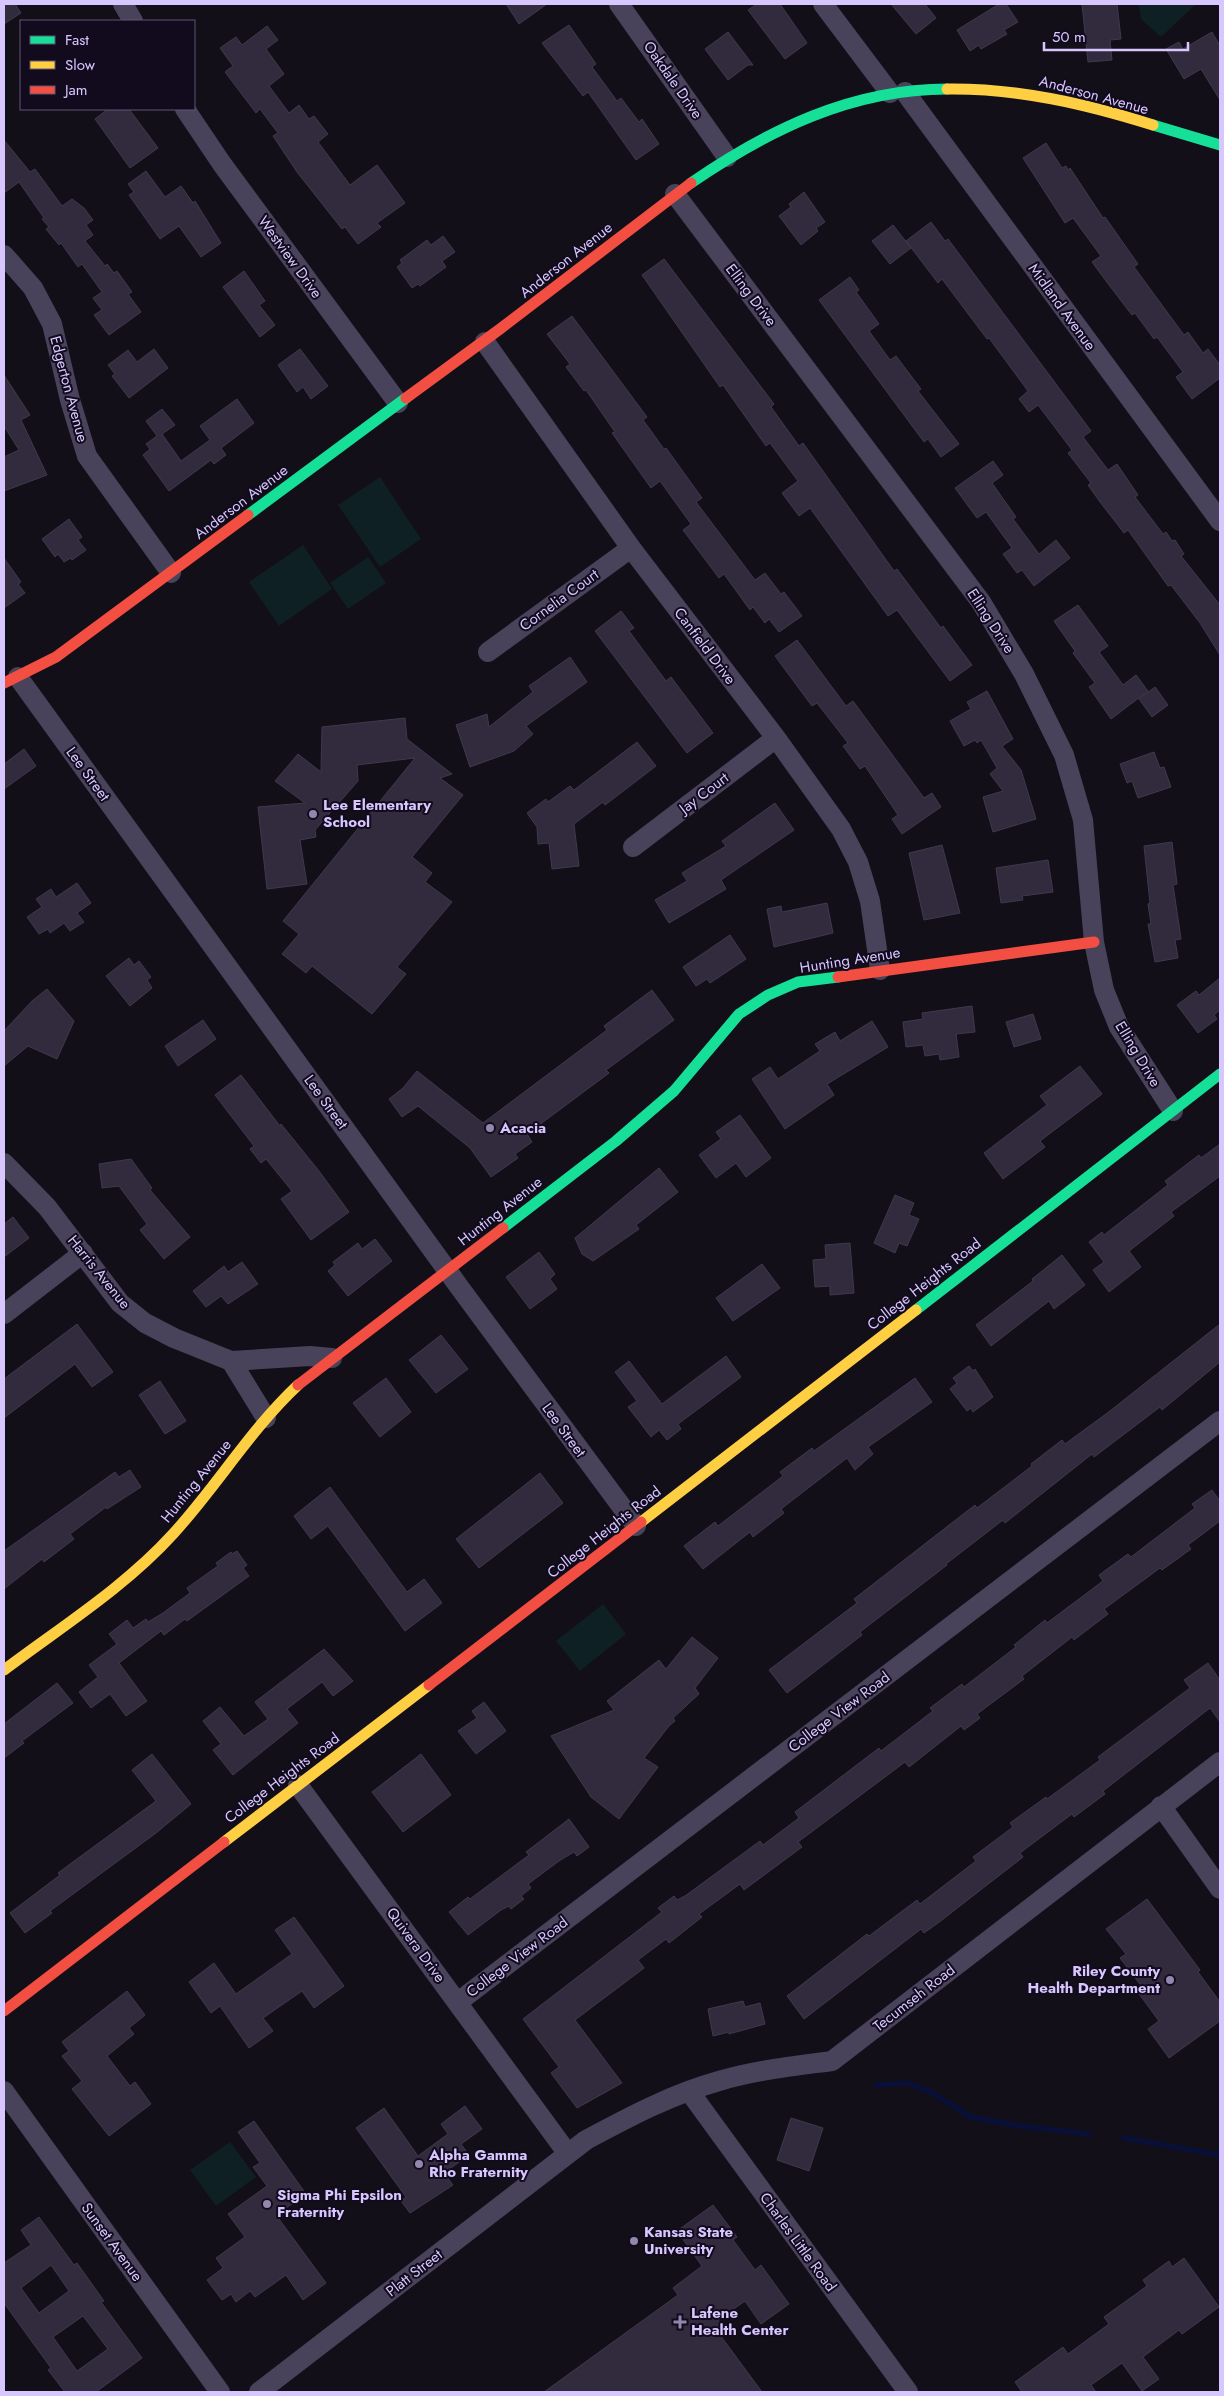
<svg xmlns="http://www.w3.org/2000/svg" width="1224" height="2396" font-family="Jost,sans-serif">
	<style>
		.green { fill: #0f2025 }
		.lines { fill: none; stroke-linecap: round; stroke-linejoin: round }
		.stream { stroke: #081037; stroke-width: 5.5 }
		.building { fill: #322b3d; stroke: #40394e; fill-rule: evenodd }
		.street { stroke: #48435a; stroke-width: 20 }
		.fast { stroke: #16e098; stroke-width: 11 }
		.slow { stroke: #ffcf43; stroke-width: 11 }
		.jam { stroke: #f24e42; stroke-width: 11 }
		.poi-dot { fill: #9387ae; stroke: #110b1d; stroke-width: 2 }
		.labels { text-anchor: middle; stroke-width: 4; stroke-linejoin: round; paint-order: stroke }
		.street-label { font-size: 15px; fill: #d8c7ff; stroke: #110b1d }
		.poi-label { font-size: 15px; font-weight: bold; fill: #d8c7ff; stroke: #110b1d; text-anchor: start }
	</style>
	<rect width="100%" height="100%" fill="#120f19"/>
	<path class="green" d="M1139 4H1196L1161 37 1141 19Z
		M380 477 421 539 380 567 338 505Z
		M303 545 332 589 279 626 249 582Z
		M368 557 386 583 348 609 330 583Z
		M603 1604 626 1634 580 1671 556 1641Z
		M230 2142 256 2177 216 2206 190 2170Z"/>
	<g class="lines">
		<path class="stream" d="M877 2085 907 2083 931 2092 971 2117 1020 2126 1089 2134
			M1124 2138 1220 2155"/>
	</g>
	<path class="building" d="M4 4H15L21 13 4 24Z
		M506 4H547L519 24Z
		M757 4H780L807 43 785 59 748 10Z
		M891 4H925L936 18 916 34Z
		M999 4H1006L1018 22 1004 30 1007 34 981 49 979 45 970 51 957 30Z
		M1082 4H1117L1121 39 1110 40 1112 60 1088 62Z
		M569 25 596 64 592 67 617 101 621 98 639 122 642 119 659 144 636 160 588 92 583 96 542 43Z
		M267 26 278 40 266 49 284 74 269 86 289 113 299 105 309 119 314 116 328 134 318 142 350 185 377 165 405 203 377 223 381 227 358 244 345 227 342 229 297 172 273 136 278 133 260 109 256 113 225 72 233 66 220 48 236 37 242 45Z
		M728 32 753 65H748L728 80 705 49Z
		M1212 32 1220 46V100L1201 69 1184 79 1166 49 1179 42 1183 49Z
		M108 109H129L158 148 130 168 95 119Z
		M4 140 30 172 35 169 62 206 72 199 84 208 93 220 86 225 93 235 85 241 105 266 107 264 114 273 117 271 132 292 128 294 141 312 109 335 94 315 102 310 93 298 102 292 82 264 78 267 61 243 59 245 46 229 49 227 42 219 44 218 19 182 4 193Z
		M1046 143 1062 168 1066 166 1068 170 1070 168 1103 218 1105 217 1138 264 1134 267 1184 335 1188 332 1203 353 1208 349 1220 365V378L1192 399 1176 377 1183 372 1157 337 1154 339 1135 313 1132 315 1109 285 1092 262 1101 256 1073 218 1065 223 1023 158Z
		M146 171 165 197 181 186 193 203 195 201 221 243 201 257 179 226 160 239 129 195 134 192 128 184Z
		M804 192 825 222 816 228 818 231 801 245 779 216 791 207 789 204Z
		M931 222 945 241 948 239 1091 431 1083 437 1108 470 1117 464 1138 495 1135 497 1163 534 1166 532 1172 541 1175 540 1184 554 1181 556 1220 605V655L1200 623 1171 585 1168 586 1128 530 1124 533 1100 502 1088 485 1091 483 1068 453 1072 450 1038 405 1029 412 1019 399 1028 391 989 338 987 339 942 279 938 283 906 241Z
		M893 225 911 248 890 264 872 241Z
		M443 236 455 252 442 261 446 267 420 286 418 284 412 288 397 267 402 263 400 260 427 240 431 245Z
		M664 259 774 404 771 407 799 446 803 443 894 571 897 569 941 628 943 626 972 665 950 681 897 610 888 616 810 508 799 516 782 493 798 481 770 443 766 446 723 385 720 387 642 275Z
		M244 271 265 301 259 305 275 325 260 337 223 287Z
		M850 277 859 290 856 292 879 324 869 331 890 360 896 356 921 389 918 391 959 444 941 457 928 439 924 442 819 300Z
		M572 316 647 417 643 420 664 449 666 448 702 498 696 502 755 580 765 573 781 594 784 592 802 616 779 632 769 619 765 623 753 607 750 610 724 574 719 578 683 530 691 524 660 481 651 488 612 433 615 432 586 390 584 391 566 367 570 364 547 334Z
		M154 349 168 368 129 398 112 376 115 374 108 365 128 350 137 362Z
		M300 349 328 386 311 399 303 387 297 392 278 365Z
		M4 375 30 415 21 420 47 475 4 491V457L19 450 4 426Z
		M237 399 254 423 221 448 226 455 214 464 211 460 169 491 143 455 150 449 146 444 157 436 146 421 162 409 175 425 162 434 181 461 210 440 200 426Z
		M993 461 1003 475 992 483 1016 517 1013 519 1039 554 1056 540 1070 558 1034 586 1022 570 1017 573 1003 554 1012 548 986 512 977 518 955 488Z
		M69 519 82 537 78 540 86 550 72 560 71 558 64 562 58 554 55 557 42 539Z
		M4 558 21 582 18 584 25 593 4 608Z
		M1078 605 1108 646 1099 652 1123 685 1136 675 1148 691 1111 719 1089 687 1095 683 1073 653 1075 651 1054 621Z
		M621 611 634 628 629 631 666 681 671 677 713 733 687 753 595 631Z
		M797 640 846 706 853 701 924 798 932 793 941 807 902 834 892 819 898 815 865 766 860 769 843 746 848 743 817 703 812 706 775 656Z
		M570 657 587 682 526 726 533 734 514 751 470 767 456 725 487 714 489 727 533 692 529 686Z
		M1155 687 1168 705 1152 717 1139 699Z
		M987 691 1013 739 1002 746 1021 770 1036 819 993 832 983 797 1003 791 990 774 997 768 981 740 977 743 975 740 964 746 950 721 971 709 967 702Z
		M405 718 407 739 452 774 440 778 463 795 412 857 432 873 425 882 452 902 397 967 406 974 372 1014 312 966 306 973 282 954 299 934 283 921 415 758 357 765 358 781 315 830 316 837 300 840 307 884 267 889 258 807 305 803 275 781 298 754 321 772 322 727Z
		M637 742 656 766 605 805 603 802 574 824 579 866 552 869 549 843 538 844 537 827 527 813 546 799 548 802 570 786 574 790Z
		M24 749 36 766 4 789V764Z
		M1154 752 1160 768 1164 767 1171 787 1138 798 1132 781 1127 783 1120 764Z
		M775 803 794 830 721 880 726 889 669 923 655 900 687 881 682 873 726 846 722 841Z
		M1172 842 1177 884 1173 885 1181 939 1175 940 1178 958 1155 962 1148 924H1151L1148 904 1150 903 1144 846Z
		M942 845 960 913 924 920 909 853Z
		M1048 860 1053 892 1022 896 1023 900 1001 903 996 868Z
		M77 883 91 903 77 913 84 922 70 931 64 923 50 933 48 929 39 934 27 917 42 907 36 899 51 889 56 897Z
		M827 903 833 933 774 947 767 909 781 906 782 912Z
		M730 935 746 959 710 983 707 979 696 986 683 967Z
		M129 958 134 965 139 961 151 977 147 980 152 988 130 1006 106 976Z
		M1220 978V1010L1214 1015 1217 1019 1198 1033 1177 1005 1196 991 1199 995Z
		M47 989 74 1021 57 1059 28 1046 4 1066V1031L32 1001Z
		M652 990 674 1020 606 1070 609 1073 527 1134 532 1142 515 1154 518 1158 491 1177 470 1148 418 1106 402 1117 389 1099 403 1088 417 1071 483 1123 607 1030 604 1026Z
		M972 1006 975 1032 956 1034 959 1057 940 1060 939 1054 925 1056 923 1045 906 1047 903 1022 923 1019 922 1013Z
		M1033 1014 1041 1039 1014 1047 1006 1022Z
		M203 1020 216 1039 178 1066 165 1046Z
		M872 1021 888 1047 827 1084 834 1095 785 1129 752 1079 770 1067 778 1079 820 1051 815 1044 835 1032 840 1041Z
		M1080 1066 1102 1094 1040 1141 1045 1147 1003 1179 984 1153 1047 1105 1040 1096Z
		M241 1075 280 1126 281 1124 319 1171 349 1212 311 1240 281 1199 292 1191 266 1159 261 1163 250 1149 254 1146 215 1095Z
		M740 1115 771 1158 746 1177 736 1163 716 1178 699 1155 721 1139 716 1132Z
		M1220 1144V1176L1171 1212 1174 1216 1129 1251 1141 1267 1109 1292 1093 1270 1104 1262 1089 1242 1102 1232 1104 1235 1168 1185 1165 1181 1199 1155 1201 1158Z
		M131 1159 152 1188 150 1190 190 1237 164 1259 140 1230 147 1224 119 1186 102 1188 99 1164Z
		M659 1168 678 1192 636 1225 639 1229 593 1261 582 1254 575 1238Z
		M895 1195 914 1203 909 1215 919 1219 907 1246 899 1243 895 1253 874 1243Z
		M13 1217 29 1238 4 1257V1224Z
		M375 1239 392 1261 348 1296 328 1271 335 1265 333 1262 358 1243 362 1249Z
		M850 1243 854 1293 830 1295V1286L815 1287 813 1260 826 1259 825 1245Z
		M539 1252 555 1274 550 1279 557 1289 530 1309 506 1277Z
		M1062 1255 1085 1285 1054 1309 1049 1301 991 1346 976 1325 1033 1281 1032 1279Z
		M242 1262 258 1284 228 1304 221 1296 206 1307 193 1291 224 1266 228 1272Z
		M762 1264 780 1288 733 1321 716 1298Z
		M77 1324 113 1372 92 1387 75 1364 4 1418V1379Z
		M1220 1324V1362L1162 1410 1160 1407 1094 1457 1092 1454 1005 1523 1003 1520 946 1564 947 1565 860 1632 862 1635 787 1693 769 1670 857 1603 854 1599 944 1529 975 1505 977 1508 1032 1466 1031 1464 1062 1440 1065 1444 1110 1411Z
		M441 1335 468 1369 436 1393 409 1360Z
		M726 1356 741 1377 678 1424 681 1429 667 1440 659 1430 651 1437 628 1407 637 1401 615 1372 629 1361 662 1404Z
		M969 1366 973 1371 975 1369 993 1397 973 1412 971 1408 967 1411 950 1389 957 1383 953 1378Z
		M386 1378 411 1412 380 1437 353 1403Z
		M915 1378 932 1402 868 1447 873 1454 855 1470 847 1458 781 1509 784 1513 753 1537 750 1532 703 1569 684 1546 715 1522 718 1526 783 1476 780 1472 812 1448 814 1451Z
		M160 1381 186 1421 165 1434 139 1395Z
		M130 1470 141 1487 107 1509 106 1507 70 1534 74 1539 44 1562 42 1559 4 1589V1551L115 1472 119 1477Z
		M540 1473 563 1503 479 1568 456 1539Z
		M330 1487 407 1592 424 1579 442 1603 405 1631 328 1526 311 1539 294 1516Z
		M1212 1490 1220 1501V1521L1188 1545 1191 1549 1162 1570 1160 1568 1104 1609 1108 1614 1074 1640 1072 1637 1022 1676 1024 1679 977 1714 980 1718 964 1730 961 1726 909 1767 905 1762 798 1842 802 1847 744 1890 740 1884 699 1914 702 1917 669 1943 666 1939 638 1960 644 1968 575 2020 622 2083 577 2108 551 2073 559 2067 523 2019 662 1912 658 1908 674 1896 677 1900 685 1896 760 1841 763 1845 799 1818 795 1812 879 1748 881 1751 933 1711 930 1708 962 1684 964 1687 1016 1647 1014 1645 1045 1620 1047 1623 1103 1581 1099 1575 1128 1554 1131 1557 1195 1508 1192 1504Z
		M237 1551 247 1565 243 1568 249 1576 187 1621 185 1619 164 1635 161 1631 119 1663 147 1701 126 1716 110 1694 91 1708 79 1692 98 1677 89 1665 117 1644 109 1634 127 1620 133 1628 146 1619 148 1622 163 1613 190 1593 187 1588 218 1566 216 1563 231 1552 232 1554Z
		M692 1637 718 1658 695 1688 699 1694 673 1718 675 1721 669 1726 644 1758 658 1767 619 1819 591 1797 551 1736 614 1710 607 1701 659 1660 666 1669Z
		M324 1649 353 1681 333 1696 322 1682 287 1709 298 1723 233 1775 213 1750 221 1744 203 1721 220 1707 244 1736 268 1719 255 1702Z
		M1208 1663 1220 1680V1722L1210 1708 1103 1791 1105 1794 1074 1817 1072 1814 1020 1853 1023 1857 938 1923 924 1933 921 1929 804 2019 787 1996 867 1934 869 1936 917 1900 920 1904 976 1861 973 1857 1013 1827 1010 1823 1046 1797 1047 1799 1100 1760 1098 1757 1190 1688 1184 1680Z
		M57 1683 73 1703 22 1741 24 1743 4 1758V1724Z
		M484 1702 506 1731 476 1754 458 1731 477 1718 472 1711Z
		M152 1754 191 1804 156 1833 50 1911 52 1913 25 1933 10 1913 60 1875 58 1873 156 1801 132 1770Z
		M421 1754 451 1795 403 1832 372 1792Z
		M569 1819 589 1847 577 1856 574 1852 559 1861 528 1884 531 1888 521 1896 524 1899 511 1909 509 1906 501 1910 468 1935 449 1912 468 1897 470 1899 529 1855 526 1852Z
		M1147 1899 1200 1970 1198 1972 1220 2002V2021L1169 2058 1148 2029 1159 2021 1137 1991 1142 1987 1120 1958 1126 1954 1106 1929Z
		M294 1917 344 1986 314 2008 302 1991 263 2018 273 2031 249 2048 220 2006 211 2013 189 1982 214 1963 236 1994 292 1954 275 1930Z
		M127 1991 145 2015 129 2028 134 2034 107 2056 130 2086 135 2082 151 2104 109 2136 72 2089 82 2081 62 2056 69 2051 62 2042Z
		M743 2001 745 2007 760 2003 765 2024 729 2034V2032L713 2036 708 2009Z
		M465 2106 482 2129 461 2144 469 2155 444 2173 453 2185 410 2213 401 2201 406 2197 356 2128 384 2108 418 2156 448 2134 441 2124Z
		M791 2118 823 2128 809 2171 777 2160Z
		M254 2121 306 2194 276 2215 326 2283 303 2300 286 2275 255 2297 250 2291 236 2302 231 2294 222 2300 207 2280 223 2268 216 2258 245 2237 228 2214 267 2186 253 2167 260 2163 238 2132Z
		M713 2205 737 2237 733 2240 755 2270 761 2265 789 2304 761 2324 745 2301 718 2320 726 2331 720 2335 762 2392H544L678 2295 673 2288 702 2266 677 2231Z
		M39 2217 74 2265 77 2263 104 2301 101 2302 142 2358 96 2392H65L48 2370 51 2368 4 2303V2263L31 2245 21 2230ZM51 2265 69 2291 39 2313 21 2288ZM83 2316 108 2349 77 2371 53 2337Z
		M1184 2258 1219 2307 1182 2334 1179 2330 1143 2357 1159 2379 1142 2391 1122 2363 1091 2385 1096 2392H1022L1015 2382 1063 2347 1068 2354 1109 2324 1104 2317 1147 2286 1143 2280 1169 2261 1172 2267Z"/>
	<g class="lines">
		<path class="street" d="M123 4 133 21
			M619 4 727 157
			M823 4 890 93
			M905 92 1220 521
			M185 109 222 164 398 403
			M675 194 981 602 1024 674 1064 755 1083 820 1094 942 1104 990 1119 1027 1173 1111
			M4 255 33 288 52 324 70 400 87 456 171 573
			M485 342 631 548 776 738 841 829 858 862 870 901 880 970
			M488 652 631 548
			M18 677 460 1288 636 1526
			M633 847 776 738
			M4 1163 47 1207 120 1303 145 1323 174 1338 231 1361 310 1356 332 1358
			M4 1314 83 1253
			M231 1361 266 1418
			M298 1785 568 2154
			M1161 1806 1220 1889
			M458 2002 1220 1421
			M4 2091 220 2392
			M689 2091 908 2392
			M259 2392 586 2140C629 2117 672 2094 719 2081 756 2070 795 2066 832 2061L1220 1762"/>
		<path class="fast" d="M1153 125 1220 145
			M691 183C768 130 852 89 947 89
			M248 515 406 398
			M503 1228 616 1141 674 1091 739 1014 768 995 798 982 838 977
			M916 1310 1220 1074"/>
		<path class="slow" d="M947 89C1018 88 1086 104 1153 125
			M641 1522 916 1310
			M4 1670C61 1627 125 1587 173 1534 217 1486 250 1430 298 1385
			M224 1842 429 1685"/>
		<path class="jam" d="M406 398 500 329 691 183
			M4 683 56 657 248 515
			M838 977 1094 942
			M298 1385 503 1228
			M429 1685 641 1522
			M4 2011 224 1842"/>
	</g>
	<g class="poi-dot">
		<circle cx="313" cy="814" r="5"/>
		<circle cx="490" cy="1128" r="5"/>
		<circle cx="1170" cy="1980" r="5"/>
		<circle cx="419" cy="2164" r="5"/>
		<circle cx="267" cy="2204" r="5"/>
		<circle cx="634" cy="2241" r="5"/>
		<path d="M677.5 2314.5h5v5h5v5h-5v5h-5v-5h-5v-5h5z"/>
	</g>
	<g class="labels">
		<g class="street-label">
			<text transform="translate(673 80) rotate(55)" y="5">Oakdale Drive</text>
			<text transform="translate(1094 95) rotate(15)" y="5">Anderson Avenue</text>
			<text transform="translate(290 257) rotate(54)" y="5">Westview Drive</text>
			<text transform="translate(566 260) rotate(-38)" y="5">Anderson Avenue</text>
			<text transform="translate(751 295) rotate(53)" y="5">Elling Drive</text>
			<text transform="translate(1062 307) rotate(54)" y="5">Midland Avenue</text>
			<text transform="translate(69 389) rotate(75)" y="5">Edgerton Avenue</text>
			<text transform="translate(241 502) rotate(-37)" y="5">Anderson Avenue</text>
			<text transform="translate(559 600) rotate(-36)" y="5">Cornelia Court</text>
			<text transform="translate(991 621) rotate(57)" y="5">Elling Drive</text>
			<text transform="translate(705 646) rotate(53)" y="5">Canfield Drive</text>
			<text transform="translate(88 774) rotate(54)" y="5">Lee Street</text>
			<text transform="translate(704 793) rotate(-37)" y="5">Jay Court</text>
			<text transform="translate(850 960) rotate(-9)" y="5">Hunting Avenue</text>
			<text transform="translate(1138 1054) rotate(59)" y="5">Elling Drive</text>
			<text transform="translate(326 1102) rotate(54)" y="5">Lee Street</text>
			<text transform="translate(500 1211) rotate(-38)" y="5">Hunting Avenue</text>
			<text transform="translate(99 1272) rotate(51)" y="5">Harris Avenue</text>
			<text transform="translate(924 1284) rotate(-38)" y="5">College Heights Road</text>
			<text transform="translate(564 1430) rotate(54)" y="5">Lee Street</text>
			<text transform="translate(196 1481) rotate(-51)" y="5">Hunting Avenue</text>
			<text transform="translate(604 1532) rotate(-38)" y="5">College Heights Road</text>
			<text transform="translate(839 1712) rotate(-37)" y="5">College View Road</text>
			<text transform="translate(282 1778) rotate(-37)" y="5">College Heights Road</text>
			<text transform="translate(416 1945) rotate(54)" y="5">Quivera Drive</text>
			<text transform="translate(517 1957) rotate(-37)" y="5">College View Road</text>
			<text transform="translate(914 1998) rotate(-38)" y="5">Tecumseh Road</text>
			<text transform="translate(112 2242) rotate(54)" y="5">Sunset Avenue</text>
			<text transform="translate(798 2242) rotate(54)" y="5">Charles Little Road</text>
			<text transform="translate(414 2273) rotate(-38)" y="5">Platt Street</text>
		</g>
		<g class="poi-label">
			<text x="323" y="810">Lee Elementary<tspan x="323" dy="17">School</tspan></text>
			<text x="500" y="1133">Acacia</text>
			<text x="1160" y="1976" text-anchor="end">Riley County<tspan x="1160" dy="17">Health Department</tspan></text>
			<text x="429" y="2160">Alpha Gamma<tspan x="429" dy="17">Rho Fraternity</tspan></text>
			<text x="277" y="2200">Sigma Phi Epsilon<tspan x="277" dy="17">Fraternity</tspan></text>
			<text x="644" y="2237">Kansas State<tspan x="644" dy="17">University</tspan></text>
			<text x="691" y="2318">Lafene<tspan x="691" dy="17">Health Center</tspan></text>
		</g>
	</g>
	<rect width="1224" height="2396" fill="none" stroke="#d8c7ff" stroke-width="10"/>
	<rect x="20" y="20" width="175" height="90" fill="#110b1d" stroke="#615677"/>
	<rect x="30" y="36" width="25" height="8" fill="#16e098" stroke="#615677"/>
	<text x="65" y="45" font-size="15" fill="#d8c7ff">Fast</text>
	<rect x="30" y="61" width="25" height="8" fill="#ffcf43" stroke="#615677"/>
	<text x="65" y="70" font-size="15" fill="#d8c7ff">Slow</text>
	<rect x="30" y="86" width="25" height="8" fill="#f24e42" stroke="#615677"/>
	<text x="65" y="95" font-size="15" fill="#d8c7ff">Jam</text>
	<path d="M1044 42v8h144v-8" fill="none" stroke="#d8c7ff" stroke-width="2.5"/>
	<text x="1052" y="42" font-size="15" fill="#d8c7ff" stroke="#110b1d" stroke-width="4" paint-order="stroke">50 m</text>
</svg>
